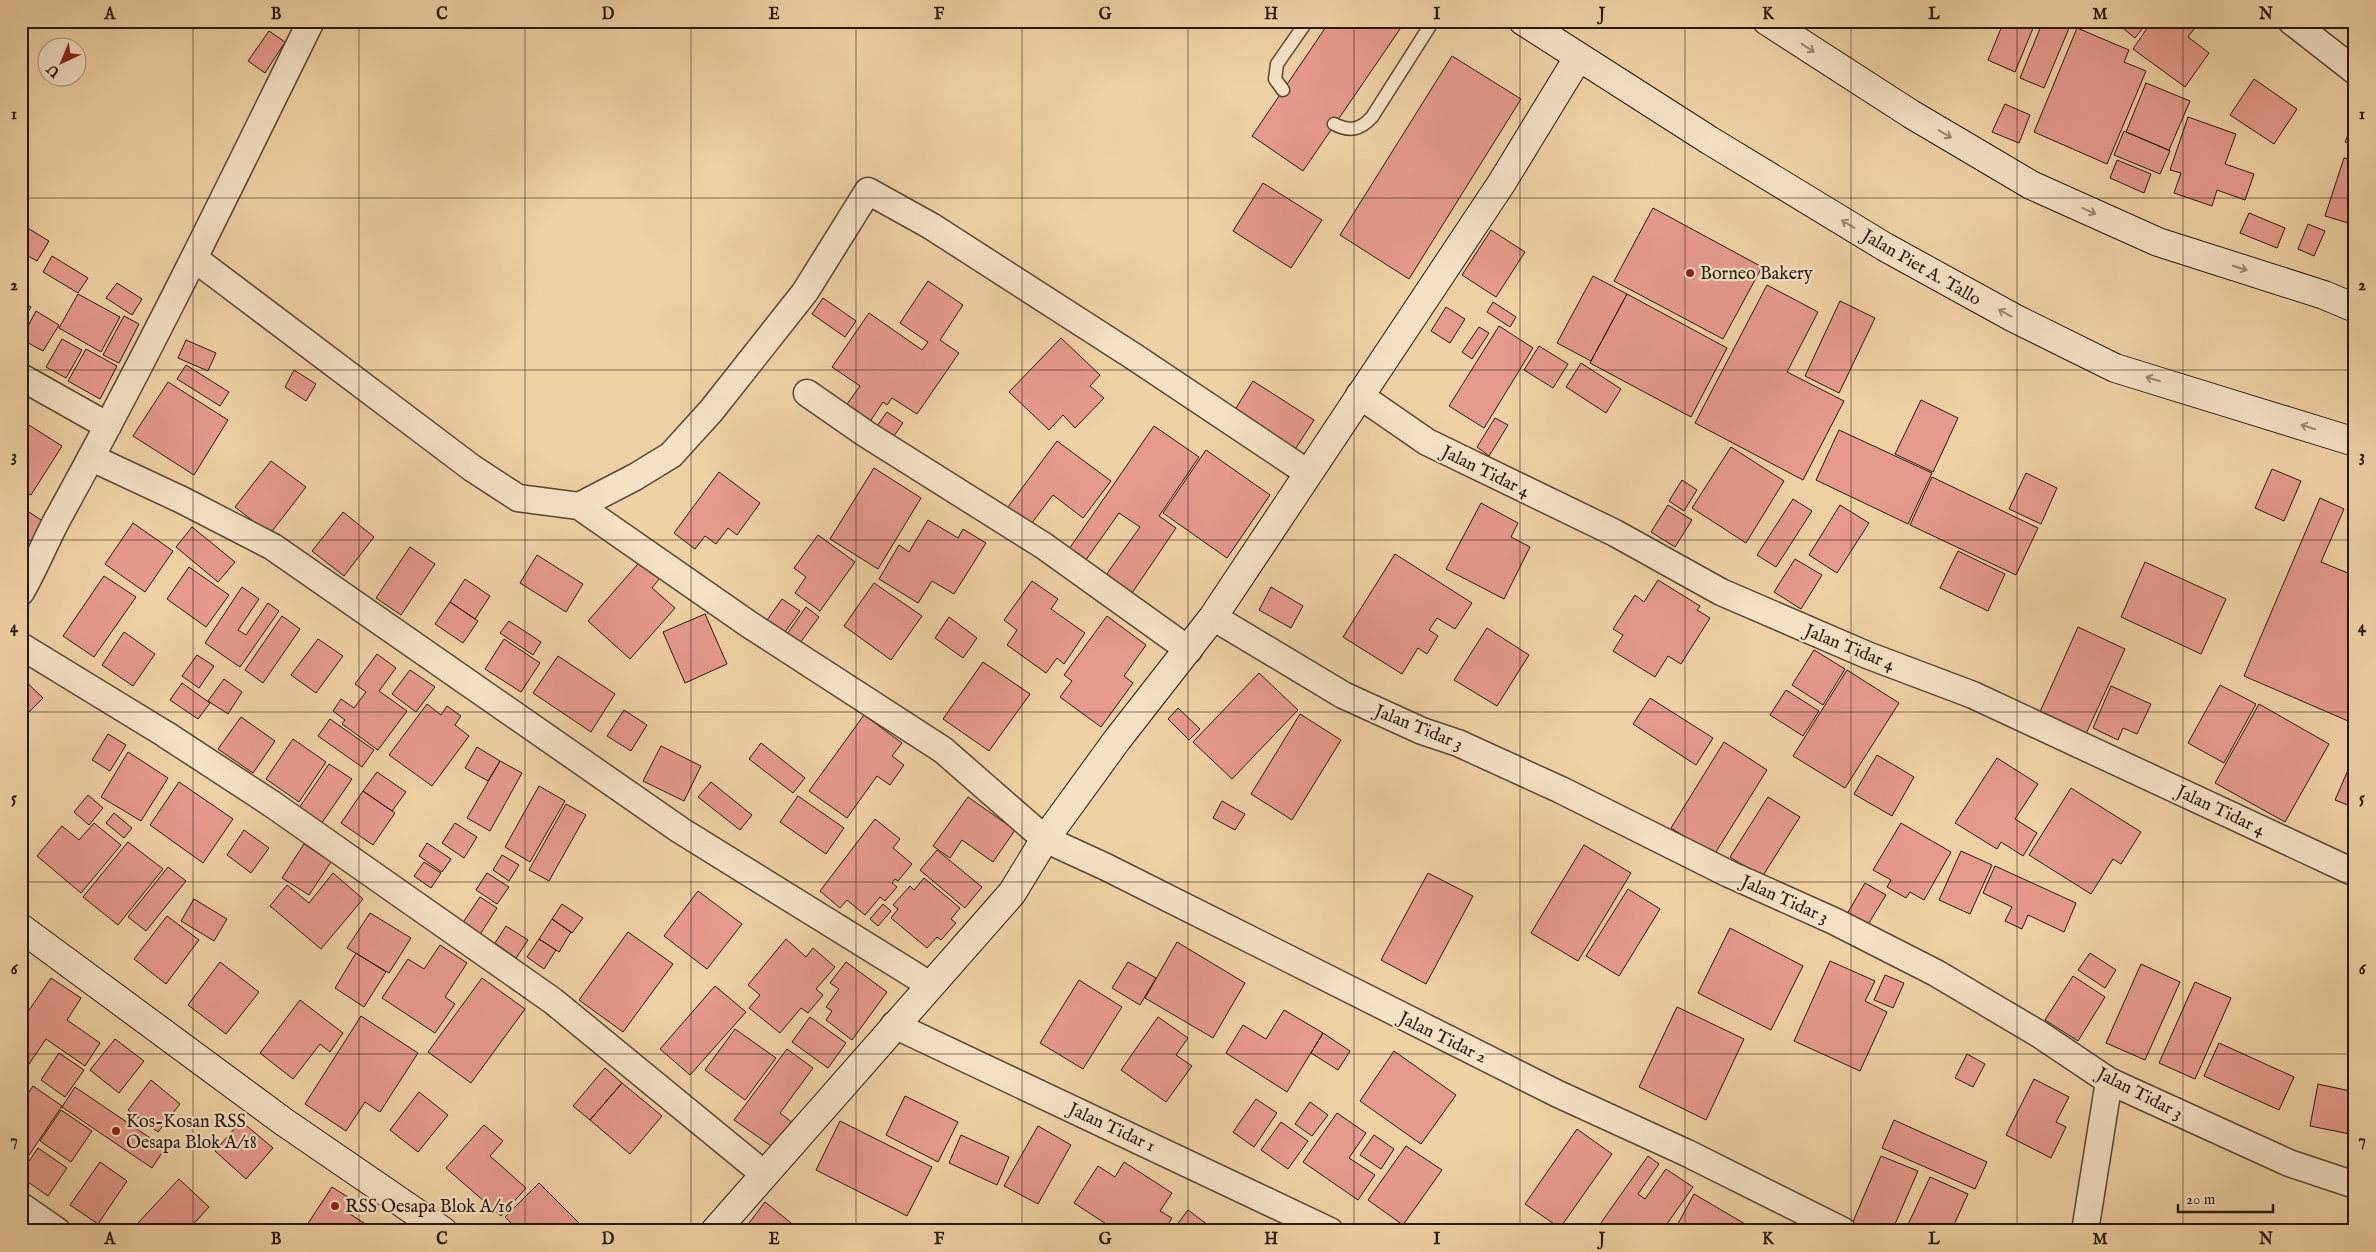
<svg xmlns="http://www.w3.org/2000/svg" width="2376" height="1252" font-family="'IM FELL English',serif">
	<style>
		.building { fill: #e69a8c; stroke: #291910 }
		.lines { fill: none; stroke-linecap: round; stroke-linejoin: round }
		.lane-casing { stroke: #5b4735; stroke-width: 15 }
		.street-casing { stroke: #5b4735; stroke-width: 29 }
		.secondary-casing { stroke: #291910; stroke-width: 30 }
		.lane { stroke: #f5e1c4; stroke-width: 12 }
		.street { stroke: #f5e1c4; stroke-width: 26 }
		.secondary { stroke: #f5e1c4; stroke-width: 28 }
		.oneway { stroke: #998773 }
		.grid { fill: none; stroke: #291910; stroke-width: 1; stroke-opacity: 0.55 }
		.poi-dot { fill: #8f2418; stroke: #f5e1c4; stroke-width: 2 }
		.labels { text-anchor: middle; stroke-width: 4.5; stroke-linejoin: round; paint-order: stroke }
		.street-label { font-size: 18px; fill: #291910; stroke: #f5e1c4 }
		.poi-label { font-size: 18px; fill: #291910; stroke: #f5e1c4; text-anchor: start }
		.neatline { fill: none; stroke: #291910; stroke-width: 2 }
		.grid-label { font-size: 16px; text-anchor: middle; font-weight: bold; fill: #291910 }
	</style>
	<rect width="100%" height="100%" fill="#f0d1a4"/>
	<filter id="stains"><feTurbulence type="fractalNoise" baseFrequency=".004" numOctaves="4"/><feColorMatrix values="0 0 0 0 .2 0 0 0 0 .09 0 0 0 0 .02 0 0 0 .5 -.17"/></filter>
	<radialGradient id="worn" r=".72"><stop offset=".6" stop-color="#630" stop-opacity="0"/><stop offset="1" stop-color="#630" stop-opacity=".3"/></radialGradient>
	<path class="building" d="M1330 21H1388L1400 29 1303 171 1252 136Z
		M2004 21H2036L2015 72 1988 60Z
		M2043 21H2072L2044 88 2020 78Z
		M2114 21H2148L2135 38Z
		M2152 21H2192L2197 25 2188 37 2209 53 2185 87 2133 49Z
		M2077 28 2129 50 2124 62 2146 71 2107 164 2034 132Z
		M269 31 285 42 265 73 248 61Z
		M1452 56 1521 99 1409 279 1340 235Z
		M2254 79 2297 109 2274 144 2230 115Z
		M2146 83 2190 101 2169 150 2126 132Z
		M2005 104 2030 115 2019 143 1992 132Z
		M2188 117 2236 134 2225 164 2254 174 2245 200 2217 190 2212 206 2174 193 2181 173 2170 170Z
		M2355 118V146L2345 142Z
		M2124 131 2170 151 2160 174 2114 155Z
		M2344 158 2355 161V225L2325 216Z
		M2117 160 2151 174 2144 193 2110 178Z
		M1263 183 1322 220 1291 268 1233 231Z
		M1653 208 1762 267 1723 339 1614 281Z
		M2249 213 2285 228 2277 248 2240 233Z
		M21 224 49 241 37 261 21 252Z
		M2308 224 2325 231 2314 256 2298 249Z
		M1491 230 1525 252 1496 297 1462 275Z
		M52 256 88 278 78 293 43 272Z
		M1593 276 1627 294 1591 361 1557 343Z
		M928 281 963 305 940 340 959 353 917 414 892 398 887 405 883 402 869 423 845 407 860 386 832 367 869 313 922 350 928 342 900 323Z
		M117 283 142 299 132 315 106 298Z
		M1767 285 1818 312 1787 372 1844 401 1803 480 1695 423Z
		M78 294 120 317 101 352 59 328Z
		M1627 294 1727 348 1691 417 1590 363Z
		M823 298 856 321 845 337 812 314Z
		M21 301 31 307 21 324Z
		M1840 301 1875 318 1839 393 1805 376Z
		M1493 302 1516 317 1510 327 1487 312Z
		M1446 307 1465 319 1450 343 1431 331Z
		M36 311 59 325 43 351 21 339Z
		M124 316 139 324 119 363 103 355Z
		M1499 326 1533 348 1484 428 1449 406Z
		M1479 327 1489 333 1472 359 1462 352Z
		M1061 338 1100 375 1090 386 1104 398 1075 428 1063 415 1049 430 1009 392Z
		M62 339 82 350 66 378 46 367Z
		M186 340 216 353 208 371 178 358Z
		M1539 346 1568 364 1553 388 1524 370Z
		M86 349 117 366 100 399 68 381Z
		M1581 363 1621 389 1606 413 1566 387Z
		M186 365 229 392 220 406 177 379Z
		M294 370 316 384 306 401 285 387Z
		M1253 381 1314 420 1292 454 1231 416Z
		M168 382 228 420 194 475 133 436Z
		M1921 400 1958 418 1933 472 1895 454Z
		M887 412 903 423 889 443 873 432Z
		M1495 418 1508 425 1489 456 1477 447Z
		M21 420 62 446 31 495 21 489Z
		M1154 426 1199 457 1159 516 1176 528 1132 593 1106 575 1140 527 1119 513 1083 564 1067 552Z
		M1839 430 1932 473 1908 524 1816 480Z
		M1057 441 1111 481 1083 518 1053 495 1028 528 1005 511Z
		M1731 447 1784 481 1746 543 1692 508Z
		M1206 450 1270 495 1227 558 1163 513Z
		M271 461 306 487 270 534 235 507Z
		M874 468 921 498 878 569 830 539Z
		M2272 469 2301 481 2284 521 2255 508Z
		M719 472 760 503 737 535 728 528 716 544 705 536 695 549 674 533Z
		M2026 473 2057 488 2041 524 2009 509Z
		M1932 477 2038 528 2016 575 1910 525Z
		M1682 480 1697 490 1684 511 1669 501Z
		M2320 498 2344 509 2321 562 2355 576V724L2244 676Z
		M1793 499 1812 511 1776 567 1757 555Z
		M1481 503 1518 523 1511 537 1530 547 1504 599 1446 569Z
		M1668 505 1692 520 1675 547 1651 532Z
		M1840 505 1869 523 1837 573 1809 555Z
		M29 512 44 522 32 542 21 536V524Z
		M343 512 374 537 344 576 312 551Z
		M928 520 958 538 963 529 986 543 954 594 932 581 918 603 879 579 899 545 909 552Z
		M133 523 173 551 145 592 105 564Z
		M192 527 235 562 218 582 176 547Z
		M818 535 855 562 820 611 795 593 806 577 794 568Z
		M21 544 30 549 21 562Z
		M410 547 435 564 401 615 376 598Z
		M1958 551 2005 574 1988 611 1940 588Z
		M1395 554 1472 603 1455 629 1437 618 1429 630 1438 636 1427 654 1418 648 1402 674 1343 637Z
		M537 555 583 584 566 612 520 583Z
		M644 557 663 574 652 588 675 608 630 659 588 621Z
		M1795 559 1822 575 1801 609 1774 592Z
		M2145 562 2226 599 2201 654 2121 617Z
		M189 567 229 595 206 627 167 599Z
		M104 576 136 597 94 657 63 636Z
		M465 579 490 596 475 619 450 602Z
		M1658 580 1700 606 1697 610 1710 618 1681 664 1668 656 1655 677 1613 651 1623 635 1613 629 1635 595 1644 602Z
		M1032 581 1058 599 1051 609 1085 633 1064 664 1057 658 1046 673 1007 645 1017 630 1004 620Z
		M874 583 922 616 891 660 844 626Z
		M242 587 259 599 238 630 246 635 268 603 279 611 240 667 205 643Z
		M1271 587 1303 606 1291 628 1259 610Z
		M782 599 800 611 785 632 767 620Z
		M450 602 478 621 463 643 435 624Z
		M806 607 819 617 800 643 787 634Z
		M705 614 727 664 685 683 663 632Z
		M282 616 300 629 263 683 245 670Z
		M1107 616 1146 645 1124 676 1133 683 1101 727 1060 697 1072 681 1064 675Z
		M949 617 977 638 963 658 935 638Z
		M509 621 541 642 533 655 500 633Z
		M2078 627 2125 649 2085 736 2039 714Z
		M1487 628 1529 655 1497 706 1454 680Z
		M124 632 155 654 133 686 102 665Z
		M318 639 343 656 316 693 291 675Z
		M504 639 540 663 521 692 485 669Z
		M1814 650 1845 669 1823 705 1792 685Z
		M377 654 396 668 379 691 407 711 378 750 342 724 345 720 333 711 341 699 354 708 366 692 355 684Z
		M197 655 214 666 199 688 182 676Z
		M558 656 615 694 591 732 533 693Z
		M983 662 1030 694 989 751 943 719Z
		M410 670 435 687 416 712 392 694Z
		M1847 670 1899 703 1845 788 1793 756Z
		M1259 673 1298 710 1232 779 1193 742Z
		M21 677 43 698 21 720Z
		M224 679 242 692 228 714 208 701Z
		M182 683 210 703 198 719 170 700Z
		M2220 685 2256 704 2224 763 2188 743Z
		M2111 686 2151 704 2137 734 2123 728 2118 740 2093 728Z
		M1786 690 1819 711 1803 736 1770 715Z
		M1650 698 1713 738 1696 765 1633 724Z
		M427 704 441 715 447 706 461 716 455 725 469 736 432 786 389 755Z
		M2259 704 2329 744 2285 822 2215 783Z
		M1178 708 1200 729 1189 740 1168 719Z
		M624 710 647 725 631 751 607 736Z
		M1300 714 1341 740 1292 820 1251 794Z
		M864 715 902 743 892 756 904 765 890 785 877 776 847 818 809 791Z
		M241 717 275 741 253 773 218 749Z
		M330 719 374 750 362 767 318 736Z
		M108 734 126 745 110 771 92 760Z
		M293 739 326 762 299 802 266 779Z
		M1724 742 1767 770 1714 855 1671 828Z
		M761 743 805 778 793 793 749 759Z
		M661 746 701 766 684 801 643 781Z
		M477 747 500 761 488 781 465 768Z
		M128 752 168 778 141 821 101 797Z
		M2355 754V808L2335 800Z
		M1877 755 1914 777 1892 816 1854 794Z
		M1997 758 2038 784 2015 819 2037 833 2023 856 2001 842 1997 849 1955 823Z
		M500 761 522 773 490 831 467 818Z
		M329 764 352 779 319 827 297 811Z
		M377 772 406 792 392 811 363 791Z
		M179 782 233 819 203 863 150 825Z
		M711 782 752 815 740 830 698 797Z
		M539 786 565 801 530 862 505 847Z
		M2071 788 2141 832 2121 864 2113 859 2091 894 2029 855Z
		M363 791 395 813 373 845 341 823Z
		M88 795 103 808 89 825 74 812Z
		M798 796 844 828 826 854 780 822Z
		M968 797 1015 830 993 862 962 840 950 858 933 846Z
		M1768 797 1800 817 1762 877 1730 857Z
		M1222 801 1245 814 1235 830 1213 818Z
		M566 804 586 815 549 881 529 870Z
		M114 813 132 828 124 838 106 823Z
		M875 819 900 839 893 848 912 864 898 881 895 879 892 883 897 887 885 901 880 897 865 915 847 900 840 908 820 891Z
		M94 823 121 845 81 893 37 856 62 826 79 840Z
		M455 823 477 837 464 858 442 843Z
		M1901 823 1951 852 1924 900 1910 892 1906 898 1887 887 1891 880 1873 870Z
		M244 830 269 848 251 873 227 855Z
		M128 842 163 869 118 925 83 897Z
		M427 843 451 859 442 872 419 856Z
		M304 844 331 862 309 895 282 878Z
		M1584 845 1631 873 1578 961 1531 933Z
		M937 850 982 887 965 908 920 870Z
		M1961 851 1992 865 1970 914 1939 900Z
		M502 855 519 865 509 881 493 870Z
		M424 862 441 873 431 888 414 876Z
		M1995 866 2076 903 2064 932 2028 915 2022 929 2005 921 2012 907 1983 893Z
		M168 867 186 881 146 931 128 917Z
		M333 873 363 899 321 949 270 906 287 885 309 903Z
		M487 873 509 887 497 904 476 890Z
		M1428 873 1473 896 1426 984 1381 960Z
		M924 878 960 908 951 919 956 923 941 940 937 937 927 948 891 918 898 909 893 905 910 886 914 890Z
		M1865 883 1886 895 1867 926 1847 914Z
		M1628 889 1660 909 1619 976 1586 956Z
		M698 891 742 924 707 969 664 936Z
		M480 897 497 908 479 936 462 924Z
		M194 899 227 919 214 941 181 921Z
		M562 904 583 918 572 933 552 919Z
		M883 904 891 911 878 926 870 919Z
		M370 913 411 938 389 973 347 948Z
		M167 916 199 940 166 984 134 959Z
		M552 919 571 932 559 952 539 939Z
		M506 926 528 940 516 958 495 943Z
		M1730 928 1803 966 1771 1030 1698 993Z
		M628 932 673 964 623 1032 579 1000Z
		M539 939 556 950 544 969 527 957Z
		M786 939 806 957 813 948 835 967 816 989 823 995 808 1013 801 1008 780 1033 749 1008 760 995 748 985Z
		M1177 942 1245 983 1213 1038 1145 998Z
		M440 945 467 963 445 997 455 1004 435 1033 382 998 408 959 424 969Z
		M356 953 386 972 364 1007 335 988Z
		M2090 953 2116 970 2105 988 2078 970Z
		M1830 961 1875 981 1865 1001 1887 1012 1860 1071 1794 1041Z
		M220 962 259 992 226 1034 188 1005Z
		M846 962 887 992 852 1040 826 1020 832 1011 826 1007 839 989 830 983Z
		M1128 962 1156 978 1140 1005 1112 988Z
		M2141 964 2180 982 2145 1060 2106 1043Z
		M1885 975 1904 983 1893 1008 1874 1000Z
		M2073 976 2105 997 2078 1041 2045 1020Z
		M51 978 81 998 67 1020 100 1043 85 1066 46 1039 23 1073 21 1022Z
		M482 978 525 1009 471 1083 428 1052Z
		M1079 980 1122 1007 1083 1069 1040 1043Z
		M2195 982 2231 998 2195 1079 2159 1063Z
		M715 986 746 1012 690 1075 660 1049Z
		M300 1000 343 1033 330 1052 320 1044 293 1079 260 1053Z
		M1677 1007 1744 1039 1706 1120 1639 1087Z
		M1284 1010 1323 1033 1287 1092 1226 1053 1243 1025 1266 1039Z
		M361 1016 418 1053 380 1112 365 1102 346 1131 305 1104Z
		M810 1017 846 1043 828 1068 792 1042Z
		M1158 1017 1188 1038 1176 1055 1192 1066 1166 1102 1121 1070Z
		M735 1029 776 1058 745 1100 705 1070Z
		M1323 1033 1350 1051 1338 1070 1311 1053Z
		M115 1039 144 1061 119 1093 90 1070Z
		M2219 1043 2294 1077 2279 1110 2204 1076Z
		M787 1049 813 1068 780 1113 793 1123 774 1148 734 1120Z
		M1394 1051 1456 1095 1421 1144 1360 1101Z
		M59 1053 84 1070 65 1097 41 1080Z
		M1967 1054 1985 1064 1973 1087 1955 1078Z
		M605 1068 622 1083 590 1120 573 1106Z
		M2034 1079 2069 1097 2056 1122 2066 1127 2051 1158 2006 1135Z
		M151 1080 180 1104 158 1132 128 1110Z
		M622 1083 662 1116 630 1154 590 1120Z
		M2318 1084 2355 1092V1135L2310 1126Z
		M33 1086 62 1106 21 1167V1104Z
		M75 1087 165 1148 152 1168 62 1107Z
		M419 1092 448 1115 418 1152 390 1130Z
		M905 1096 958 1122 938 1162 886 1135Z
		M1256 1099 1277 1113 1254 1147 1233 1132Z
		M1310 1102 1328 1115 1312 1136 1295 1124Z
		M61 1110 92 1131 71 1162 40 1141Z
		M1337 1113 1366 1133 1349 1158 1375 1175 1358 1200 1303 1162Z
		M1894 1120 1987 1162 1975 1189 1882 1148Z
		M241 1121 273 1148 246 1179 215 1151Z
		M840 1121 932 1167 907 1216 816 1170Z
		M1281 1122 1308 1141 1288 1169 1261 1150Z
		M484 1125 503 1141 490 1156 526 1188 501 1216 446 1168Z
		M1038 1126 1071 1145 1038 1204 1004 1186Z
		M1577 1129 1612 1154 1560 1228 1525 1204Z
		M961 1135 1009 1157 997 1185 949 1163Z
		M1374 1135 1394 1149 1381 1169 1360 1155Z
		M1406 1146 1442 1170 1403 1225 1368 1200Z
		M38 1148 67 1168 48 1196 21 1177V1173Z
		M1648 1156 1659 1164 1638 1194 1645 1199 1666 1169 1693 1187 1662 1231H1604L1598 1227Z
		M1881 1156 1918 1171 1892 1231H1849Z
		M100 1162 127 1181 98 1224 70 1205Z
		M1124 1162 1172 1193 1160 1211 1172 1218 1164 1231H1117L1074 1203 1098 1166 1115 1177Z
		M1930 1177 1968 1194 1951 1231H1905Z
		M179 1179 209 1207 187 1231H146L138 1223Z
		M539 1183 587 1231H519L505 1217Z
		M332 1187 354 1201 347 1212 376 1231H303Z
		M1694 1194 1757 1231H1674Z
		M765 1202 801 1231H743Z
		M1188 1210 1216 1231H1172Z"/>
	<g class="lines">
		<g class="lane-casing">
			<path id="lane" d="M1283 90 1275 79 1277 64 1307 21
				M1334 124C1350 132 1360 130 1372 117L1433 21"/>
		</g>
		<g class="street-casing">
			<path id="street" d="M2291 21 2355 71
				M195 259 472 468 518 498 579 506 635 477 671 455 711 411 805 292 868 191 931 226 1133 356 1308 473
				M21 377 108 426
				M807 393 866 434 1044 546 1189 650
				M1359 395 1427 442 1615 533 1721 592 1867 655 1973 695 2355 873
				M92 458 182 500 273 547 680 830 930 985
				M579 506 750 625 943 750 1045 839 1106 867 1558 1094 1687 1153 1843 1231
				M21 592C35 568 45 542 58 518 148 355 229 188 311 21
				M1213 617 1343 695 1422 731 1458 743 1561 790 1729 874 1834 921 1936 973 2039 1034 2109 1081 2289 1163 2355 1185
				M21 646 165 734 272 804 553 1001 764 1174
				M894 1025 1330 1231
				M21 1206 57 1231
				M2085 1231 2109 1081"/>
		</g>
		<g class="secondary-casing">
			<path id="secondary" d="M1523 21 1709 140 1885 247 2014 318 2115 368 2355 442
				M1767 21 1911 114 2031 185 2158 242 2324 295 2355 308
				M21 928 284 1122 443 1231
				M715 1231 1012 893 1045 839 1117 740 1213 617 1501 184 1578 58"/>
		</g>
		<use href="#lane" class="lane"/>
		<use href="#street" class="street"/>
		<use href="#secondary" class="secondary"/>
	</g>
	<defs><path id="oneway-shaft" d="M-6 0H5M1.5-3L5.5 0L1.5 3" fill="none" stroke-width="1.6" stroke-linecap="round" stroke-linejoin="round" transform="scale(1.25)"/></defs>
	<g class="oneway">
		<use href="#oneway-shaft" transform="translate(1808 48) rotate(33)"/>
		<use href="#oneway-shaft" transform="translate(1945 134) rotate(31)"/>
		<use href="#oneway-shaft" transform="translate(2089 211) rotate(24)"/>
		<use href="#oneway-shaft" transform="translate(1848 224) rotate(-149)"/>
		<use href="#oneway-shaft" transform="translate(2240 268) rotate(18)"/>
		<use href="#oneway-shaft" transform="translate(2005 313) rotate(-151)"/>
		<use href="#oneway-shaft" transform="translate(2153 379) rotate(-163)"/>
		<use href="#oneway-shaft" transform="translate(2308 427) rotate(-162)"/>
	</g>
	<path class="grid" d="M193 21V1231M359 21V1231M525 21V1231M691 21V1231M856 21V1231M1022 21V1231M1188 21V1231M1354 21V1231M1520 21V1231M1685 21V1231M1851 21V1231M2017 21V1231M2183 21V1231M21 198H2355M21 370H2355M21 540H2355M21 712H2355M21 882H2355M21 1054H2355"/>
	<g class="poi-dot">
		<circle cx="1690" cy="273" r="5"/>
		<circle cx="116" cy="1131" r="5"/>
		<circle cx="335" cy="1206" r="5"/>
	</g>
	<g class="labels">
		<g class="street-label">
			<text transform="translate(1922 267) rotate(30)" y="6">Jalan Piet A. Tallo</text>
			<text transform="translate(1486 471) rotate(26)" y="6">Jalan Tidar 4</text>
			<text transform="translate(1850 647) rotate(22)" y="6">Jalan Tidar 4</text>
			<text transform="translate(1419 727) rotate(22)" y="6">Jalan Tidar 3</text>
			<text transform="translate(2221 810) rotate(25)" y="6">Jalan Tidar 4</text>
			<text transform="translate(1785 899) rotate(24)" y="6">Jalan Tidar 3</text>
			<text transform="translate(1443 1037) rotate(26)" y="6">Jalan Tidar 2</text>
			<text transform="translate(2140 1093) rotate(27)" y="6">Jalan Tidar 3</text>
			<text transform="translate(1112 1127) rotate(25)" y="6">Jalan Tidar 1</text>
		</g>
		<g class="poi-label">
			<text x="1700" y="279">Borneo Bakery</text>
			<text x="126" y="1127">Kos-Kosan RSS<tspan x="126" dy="21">Oesapa Blok A/18</tspan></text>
			<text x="345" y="1212">RSS Oesapa Blok A/16</text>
		</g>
	</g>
	<rect width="2376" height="1252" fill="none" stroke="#f0d1a4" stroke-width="55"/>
	<g transform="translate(62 62) rotate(224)"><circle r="24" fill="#f5e1c4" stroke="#a3917c"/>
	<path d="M0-4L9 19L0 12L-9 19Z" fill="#8f2418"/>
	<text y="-8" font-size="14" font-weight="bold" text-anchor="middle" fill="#291910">U</text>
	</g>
	<path d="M2178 1204v8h95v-8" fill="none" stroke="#291910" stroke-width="2.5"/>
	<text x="2186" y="1204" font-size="15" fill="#291910" stroke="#f5e1c4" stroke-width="4" paint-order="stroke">20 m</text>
	<rect x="28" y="28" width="2320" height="1196" class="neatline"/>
	<g class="grid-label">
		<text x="110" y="19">A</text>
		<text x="276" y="19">B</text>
		<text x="442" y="19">C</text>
		<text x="608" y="19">D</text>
		<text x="774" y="19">E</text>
		<text x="939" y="19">F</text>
		<text x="1105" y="19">G</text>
		<text x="1271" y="19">H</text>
		<text x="1437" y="19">I</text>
		<text x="1602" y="19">J</text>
		<text x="1768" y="19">K</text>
		<text x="1934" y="19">L</text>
		<text x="2100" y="19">M</text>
		<text x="2266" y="19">N</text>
		<text x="14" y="119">1</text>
		<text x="2362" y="119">1</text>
		<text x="14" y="290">2</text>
		<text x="2362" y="290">2</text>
		<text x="14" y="461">3</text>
		<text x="2362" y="461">3</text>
		<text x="14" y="632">4</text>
		<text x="2362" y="632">4</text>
		<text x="14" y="803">5</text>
		<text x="2362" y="803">5</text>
		<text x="14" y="974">6</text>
		<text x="2362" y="974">6</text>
		<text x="14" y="1145">7</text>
		<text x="2362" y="1145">7</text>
		<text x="110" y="1244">A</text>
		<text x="276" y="1244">B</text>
		<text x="442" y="1244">C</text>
		<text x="608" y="1244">D</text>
		<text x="774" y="1244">E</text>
		<text x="939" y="1244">F</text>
		<text x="1105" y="1244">G</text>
		<text x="1271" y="1244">H</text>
		<text x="1437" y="1244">I</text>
		<text x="1602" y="1244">J</text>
		<text x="1768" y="1244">K</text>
		<text x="1934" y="1244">L</text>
		<text x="2100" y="1244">M</text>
		<text x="2266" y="1244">N</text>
	</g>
	<rect width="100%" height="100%" filter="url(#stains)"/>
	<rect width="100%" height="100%" fill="url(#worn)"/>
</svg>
